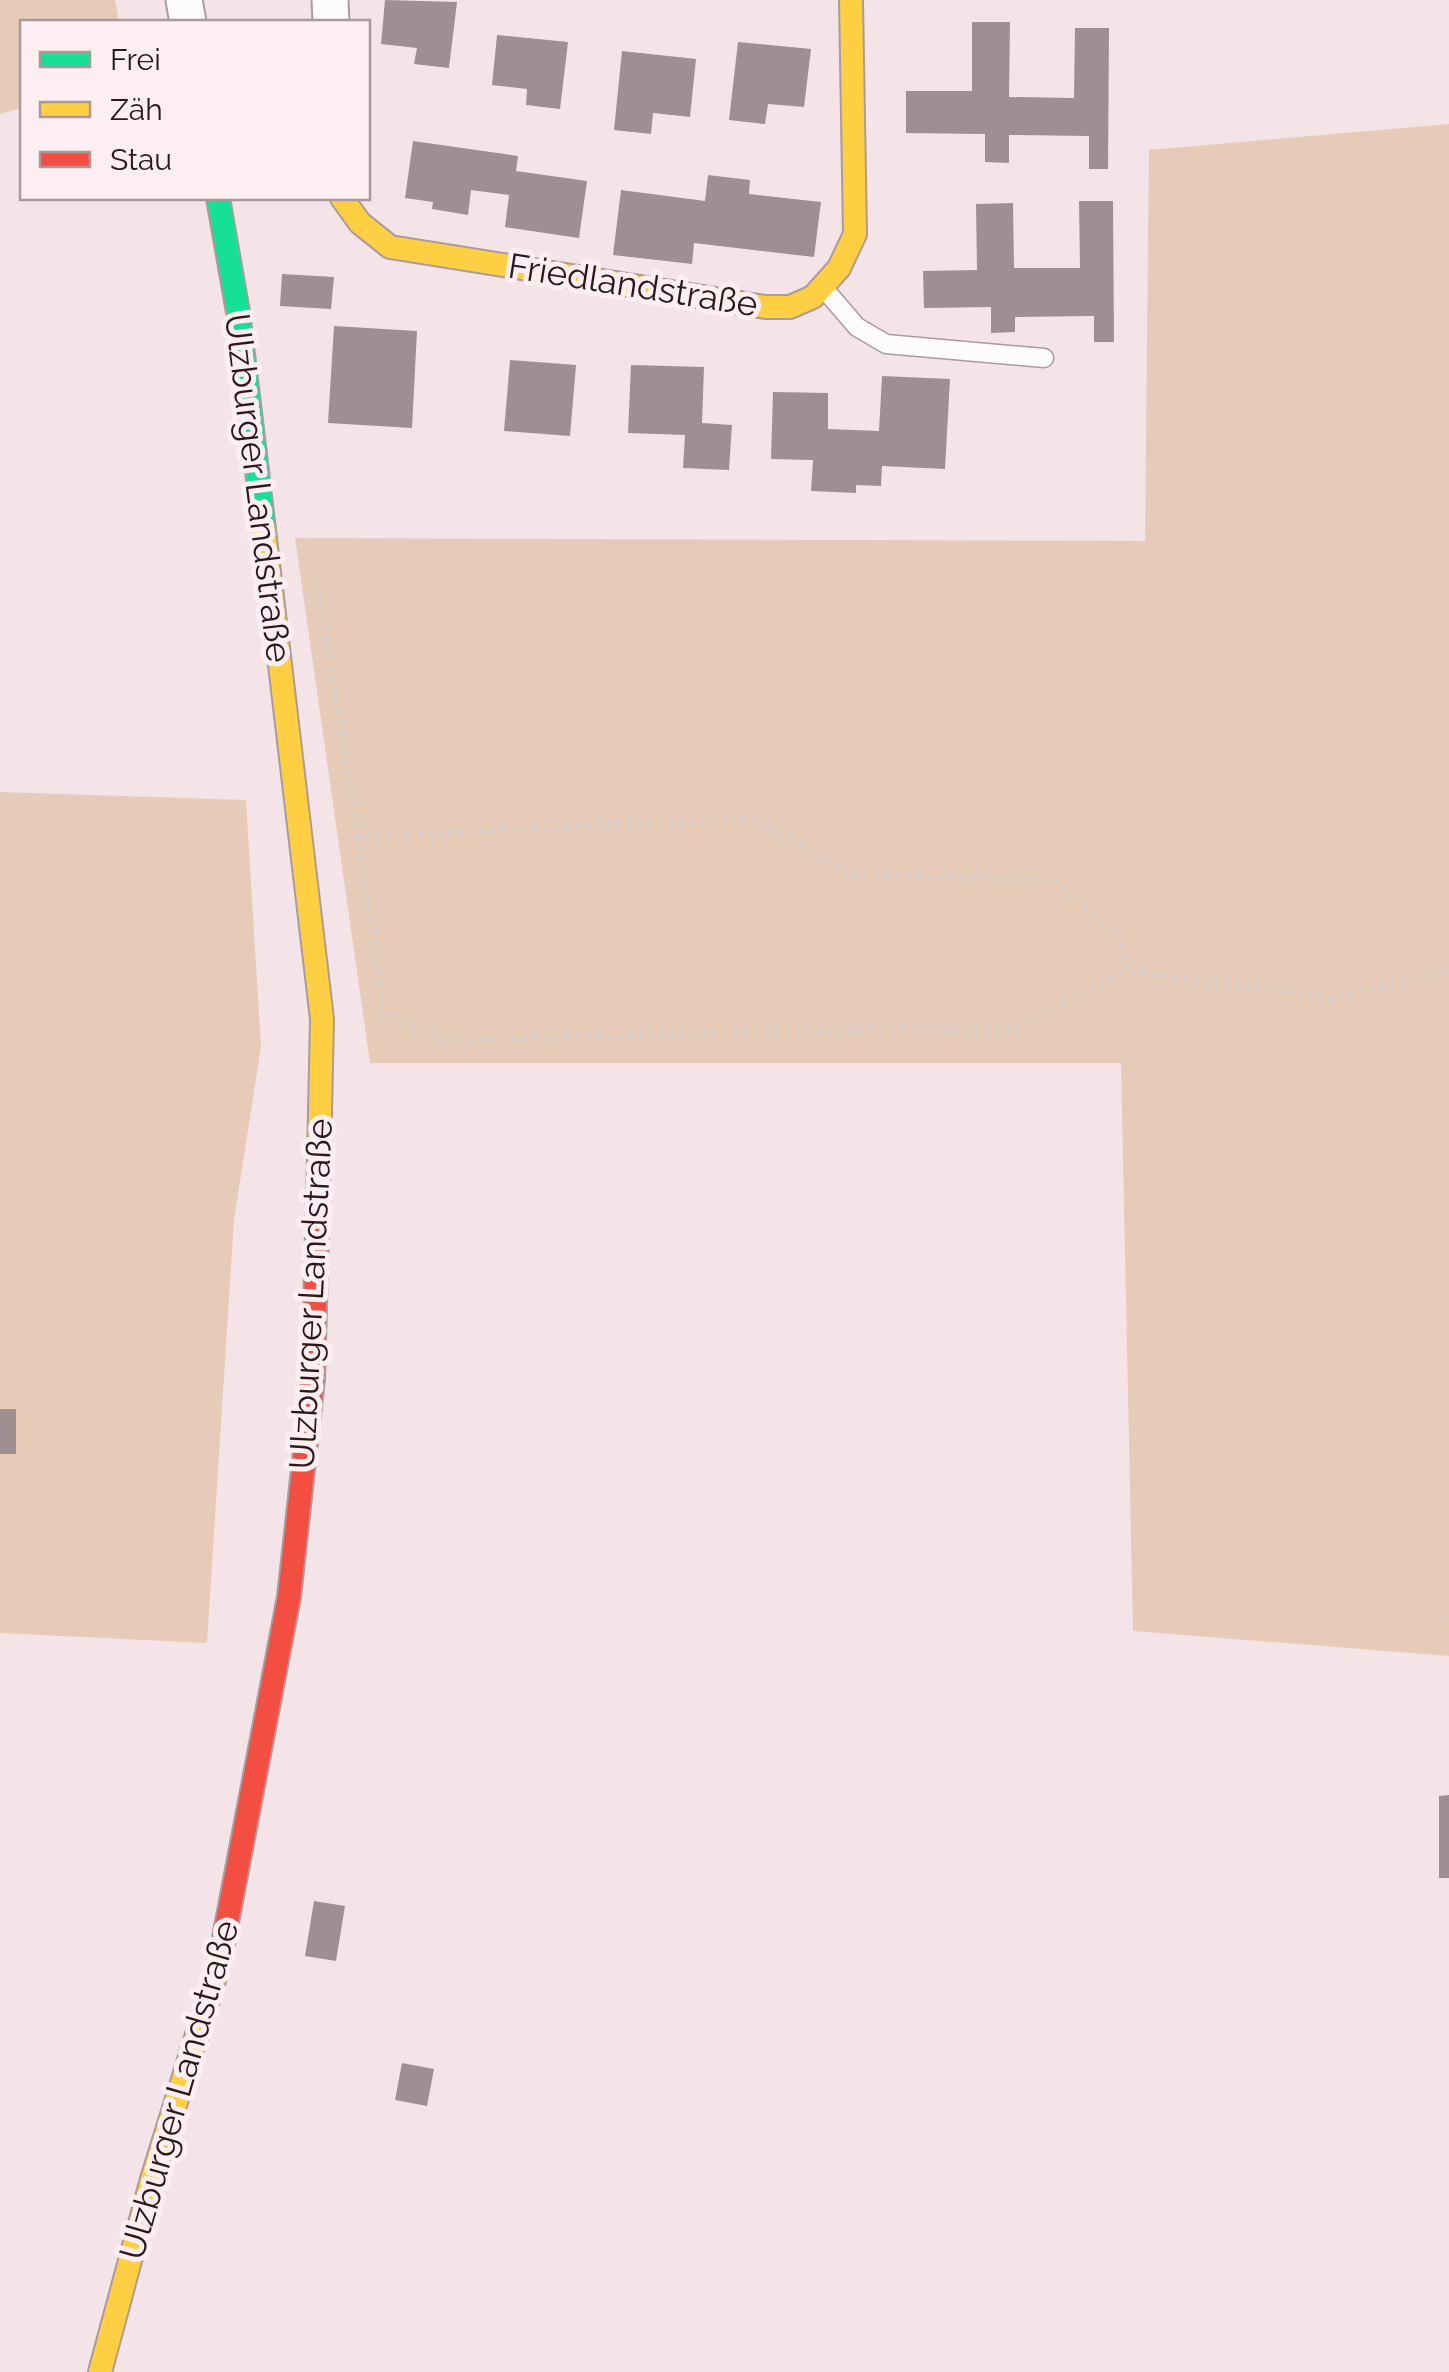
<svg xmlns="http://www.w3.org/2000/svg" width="1449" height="2372" font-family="Raleway,sans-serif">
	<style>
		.green { fill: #e6ccb8 }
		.building { fill: #a08f92 }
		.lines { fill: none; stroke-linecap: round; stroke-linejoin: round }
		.lane-casing { stroke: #ac9a9d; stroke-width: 21 }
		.street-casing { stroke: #ac9a9d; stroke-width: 39 }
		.fast-casing { stroke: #ac9a9d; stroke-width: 26 }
		.slow-casing { stroke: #ac9a9d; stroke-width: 26 }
		.jam-casing { stroke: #ac9a9d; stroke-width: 26 }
		.path { stroke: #d5d0d1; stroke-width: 6; stroke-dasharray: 2.5 8; stroke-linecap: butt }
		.lane { stroke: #fdfbfb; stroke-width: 18 }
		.street { stroke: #fdfbfb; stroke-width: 35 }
		.fast { stroke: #16e098; stroke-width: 22 }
		.slow { stroke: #ffcf43; stroke-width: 22 }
		.jam { stroke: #f24e42; stroke-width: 22 }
		.labels { text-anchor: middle; stroke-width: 10; stroke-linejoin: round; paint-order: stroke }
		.street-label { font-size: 35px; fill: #2e171a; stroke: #fdeff1 }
	</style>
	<rect width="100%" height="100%" fill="#f4e4e7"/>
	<path class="green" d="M0 0H115L119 22H22V108L0 114Z
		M1449 124V1656L1133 1631 1121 1063H370L295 538 1145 541 1149 150Z
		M0 792 246 800 261 1047 234 1220 207 1643 0 1633Z"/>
	<path class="building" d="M385 0 457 2 449 68 414 64 417 48 381 44Z
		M972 22H1010L1009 97 1074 98 1075 28H1109L1108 169H1089V136L1009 135V163L985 162V134L906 133V91H972Z
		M497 35 568 42 560 109 526 105 527 89 492 85Z
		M738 42 811 49 804 107 768 104 765 124 729 120Z
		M622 51 696 59 690 117 653 113 651 134 614 130Z
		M413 141 518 156 516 171 587 181 579 238 505 227 509 195 471 190 468 215 432 209 433 202 405 198Z
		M708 175 750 180 749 194 821 202 814 257 694 243 692 264 613 255 621 190 705 201Z
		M1079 201H1113L1114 342H1094V316L1015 317V332L991 333V307L924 308 923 271 977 270 976 204 1013 203 1014 268H1080Z
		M282 274 334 277 331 309 280 306Z
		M334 326 417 331 412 428 328 423Z
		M510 360 576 365 570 436 504 431Z
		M631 365 704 367 702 423 732 425 729 470 683 468 685 435 628 433Z
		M882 376 950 379 945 469 882 466 881 486 856 485V493L811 491 813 460 771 459 773 392 828 393V429L879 431Z
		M0 1409H16V1454H0Z
		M1449 1795V1878H1439V1796Z
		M314 1901 345 1906 336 1961 305 1956Z
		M402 2063 434 2069 427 2106 395 2100Z"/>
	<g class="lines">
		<g class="lane-casing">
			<path id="lane" d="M826 291 857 327 886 344 1044 358"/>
		</g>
		<g class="street-casing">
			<path id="street" d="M184 0 188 22
				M330 0 331 22"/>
		</g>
		<g class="fast-casing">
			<path id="fast" d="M218 198 238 312 264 530"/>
		</g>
		<g class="slow-casing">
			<path id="slow" d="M342 198 360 223 390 247 765 307H790L813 297 839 268 855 234 851 0
				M264 530 322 1019 319 1159
				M100 2372 152 2179 219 1964"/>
		</g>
		<g class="jam-casing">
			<path id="jam" d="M219 1964 289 1597 313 1379 319 1159"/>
		</g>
		<path class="path" d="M318 585 359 837 754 819 851 875 1053 880 1119 936 1128 971 1332 998 1449 971
			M359 837 384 1015 443 1041 904 1028 1009 1031 1128 971
			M1439 1616 1449 1617"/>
		<use href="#lane" class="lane"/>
		<use href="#street" class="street"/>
		<use href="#fast" class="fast"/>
		<use href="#slow" class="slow"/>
		<use href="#jam" class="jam"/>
	</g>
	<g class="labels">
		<g class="street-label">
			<text transform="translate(633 285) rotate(9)" y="12">Friedlandstraße</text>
			<text transform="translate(258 488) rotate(83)" y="12">Ulzburger Landstraße</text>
			<text transform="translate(311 1294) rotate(-87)" y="12">Ulzburger Landstraße</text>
			<text transform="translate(179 2090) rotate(-74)" y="12">Ulzburger Landstraße</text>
		</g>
	</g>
	<rect x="20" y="20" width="350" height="180" fill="#fdeff1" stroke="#aa999b" stroke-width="2.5"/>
	<rect x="40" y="52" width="50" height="15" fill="#16e098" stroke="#aa999b" stroke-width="2.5"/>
	<text x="110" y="70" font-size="30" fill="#2e171a">Frei</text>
	<rect x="40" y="102" width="50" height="15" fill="#ffcf43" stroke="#aa999b" stroke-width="2.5"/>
	<text x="110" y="120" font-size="30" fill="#2e171a">Zäh</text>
	<rect x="40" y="152" width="50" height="15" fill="#f24e42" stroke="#aa999b" stroke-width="2.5"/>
	<text x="110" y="170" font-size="30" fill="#2e171a">Stau</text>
</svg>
